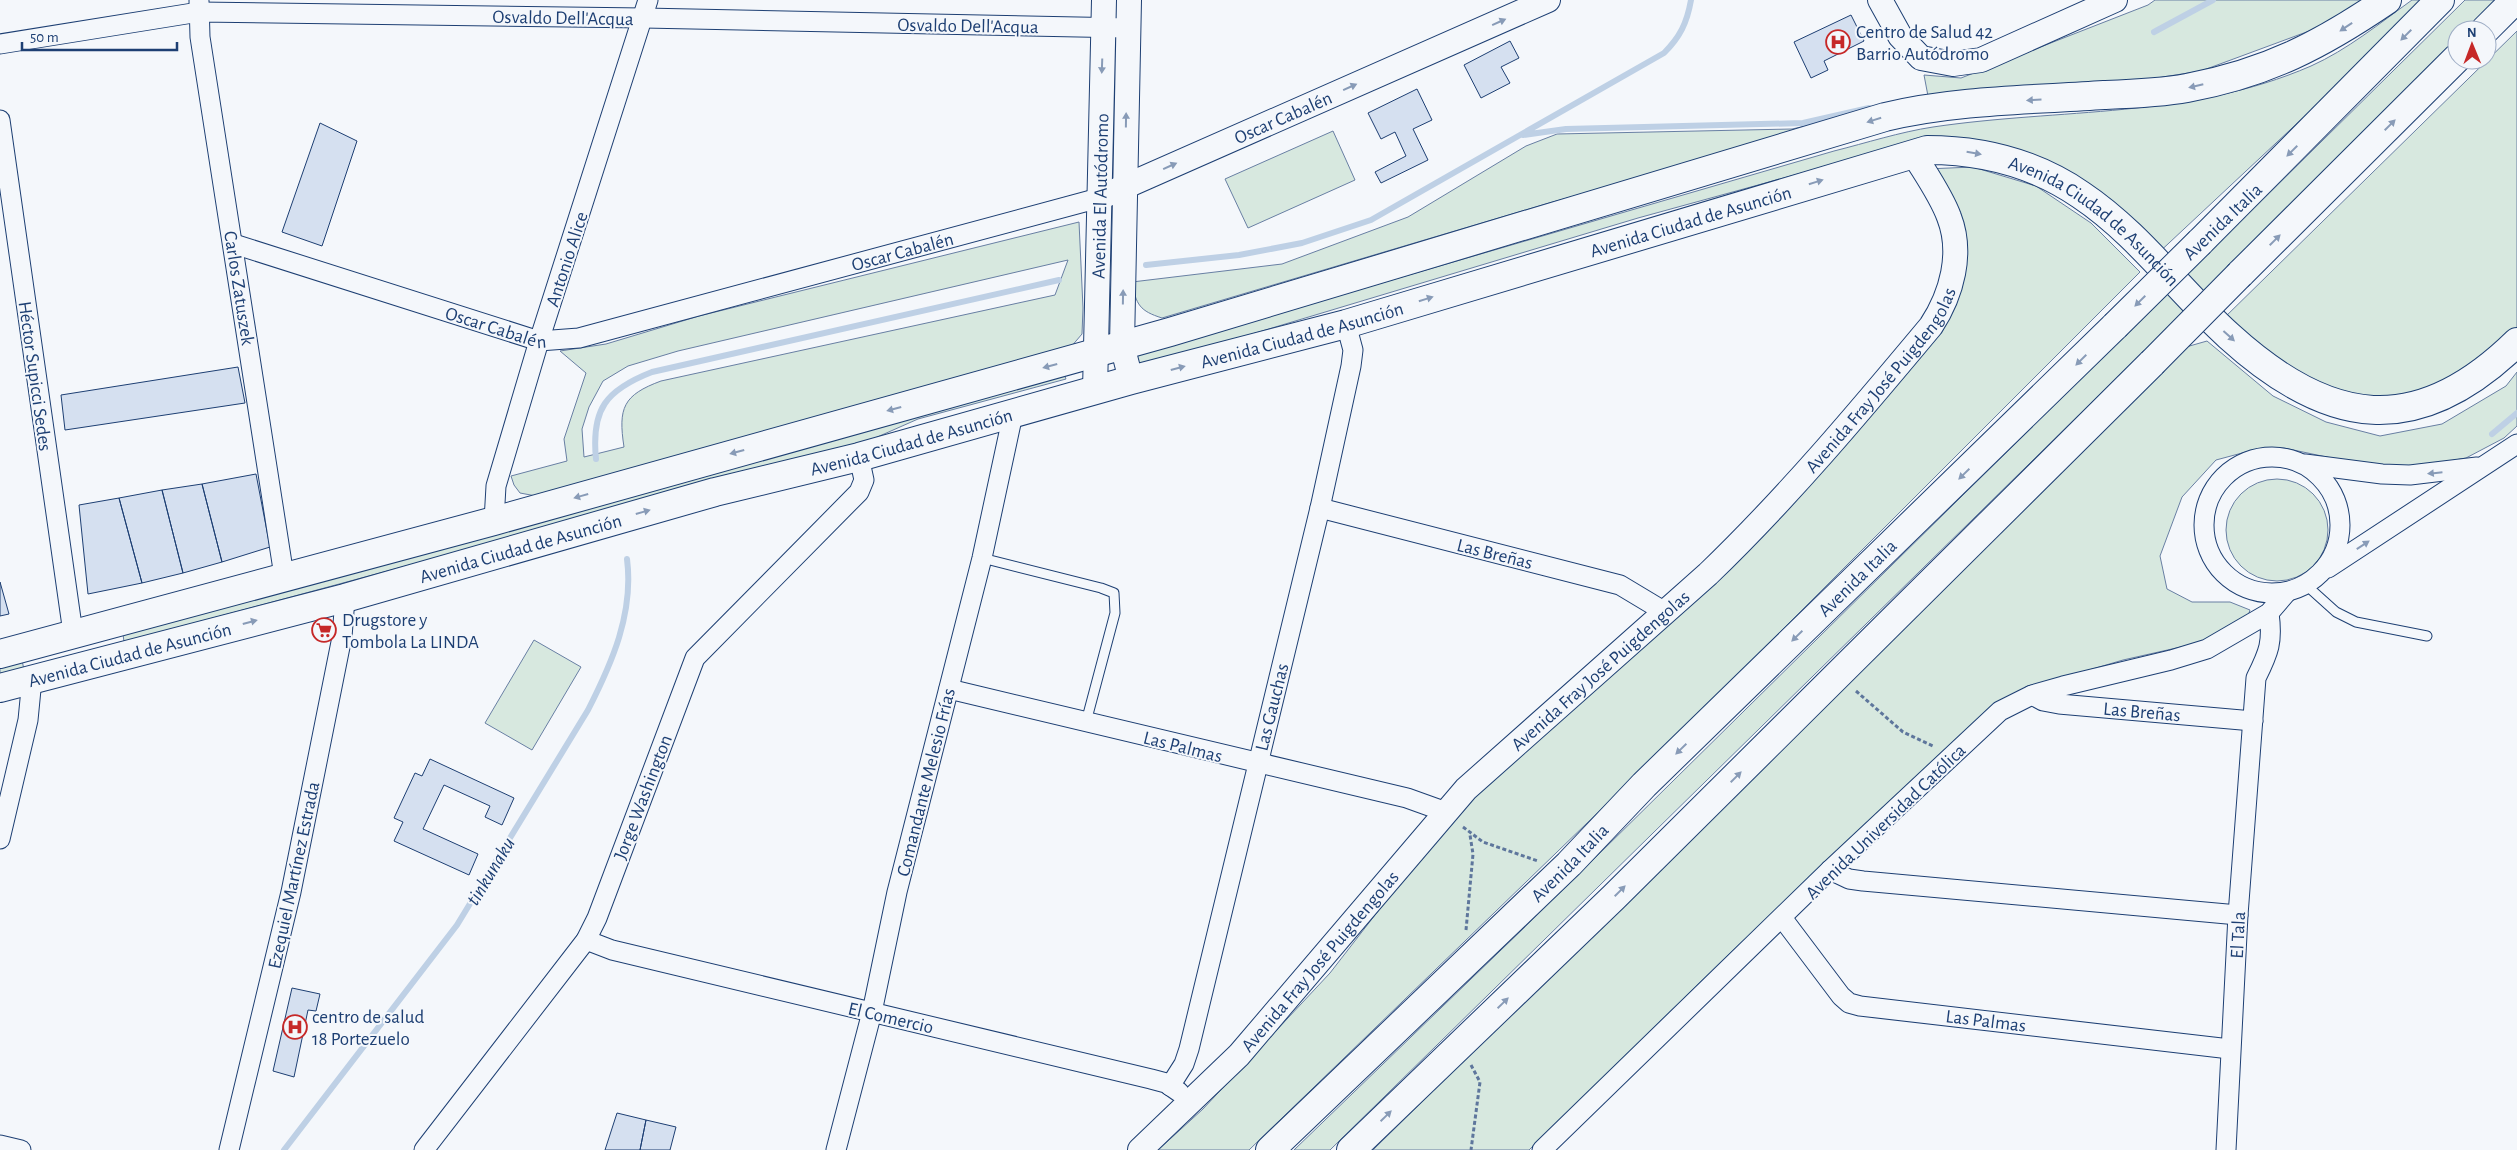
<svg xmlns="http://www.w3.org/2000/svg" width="2517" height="1150" font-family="'Alegreya Sans',sans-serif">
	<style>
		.green { fill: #d7e8df; stroke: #687fa3; fill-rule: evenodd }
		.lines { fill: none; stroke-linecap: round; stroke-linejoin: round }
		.stream { stroke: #bed0e5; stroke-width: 6 }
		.building { fill: #d5e0f0; stroke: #1d3f73 }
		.service-casing { stroke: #1d3f73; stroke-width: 11 }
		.minor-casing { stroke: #1d3f73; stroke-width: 21 }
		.tertiary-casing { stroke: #1d3f73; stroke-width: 26 }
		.primary-casing { stroke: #1d3f73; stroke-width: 30 }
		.trunk-casing { stroke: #1d3f73; stroke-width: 30 }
		.path { stroke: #5e769c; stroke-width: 3; stroke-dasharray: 4 2.5; stroke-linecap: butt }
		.service { stroke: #f4f7fb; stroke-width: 9 }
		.minor { stroke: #f4f7fb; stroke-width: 19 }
		.tertiary { stroke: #f4f7fb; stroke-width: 24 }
		.primary { stroke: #f4f7fb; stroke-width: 28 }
		.trunk { stroke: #f4f7fb; stroke-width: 28 }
		.primary-bridge-casing { stroke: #1d3f73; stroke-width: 30; stroke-linecap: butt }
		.primary-bridge { stroke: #f4f7fb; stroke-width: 28 }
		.oneway { fill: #889bb7 }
		.labels { text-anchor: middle; stroke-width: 4; stroke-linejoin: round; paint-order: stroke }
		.street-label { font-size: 19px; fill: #1d3f73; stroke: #f4f7fb }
		.poi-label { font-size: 19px; fill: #1d3f73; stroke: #f4f7fb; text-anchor: start }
		.water-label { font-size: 20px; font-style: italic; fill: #1d3f73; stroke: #f4f7fb }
	</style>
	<rect width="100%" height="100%" fill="#f4f7fb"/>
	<path class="green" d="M2155 0H2362L2320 27 2201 71 2086 89 1898 108 1549 203 1162 318C1140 311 1136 305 1132 282L1282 264 1408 217 1526 146 1557 134 1792 129 1877 110 1928 96 1924 75 1961 78 2148 5Z
		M2412 0H2423L2382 44 2154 257 2041 170 1860 157 1638 218 1139 368 1134 355 1834 151C1866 143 1900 132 1933 127 2061 108 2189 119 2311 66 2347 50 2380 23 2412 0Z
		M2465 0H2503L2472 30H2457V44L1330 1150H1294L1529 923Z
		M2517 31V327L2492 357 2390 406 2330 398 2221 321Z
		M1109 41H1117L1115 145H1106Z
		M1333 131 1355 180 1248 228 1225 179Z
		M1973 167 2036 186 2091 223 2140 272 1648 764 1249 1150H1158L1203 1109 1330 973 1444 826 1531 744 1738 562 1897 384 1965 265 1926 169Z
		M1079 222 1083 308 1082 334 1070 348 536 496 520 493 514 485 511 476 567 461 564 439 586 373 560 351 606 344 699 316ZM1068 260 1055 295 661 381C623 395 618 408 624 447L584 457 582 429 589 407 603 381 628 366 678 351Z
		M2207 341 2273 396 2326 422 2380 436 2442 424 2506 386 2517 372V426L2504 438 2466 458 2411 468 2350 462 2284 448 2257 449 2216 460 2182 497 2160 556 2167 589 2192 602H2230L2250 610 2247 619 2203 642 2123 660 2018 691 1984 714 1727 956 1529 1150H1373L2186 347Z
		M1064 374 1066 379 918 419 866 442 124 642 123 634Z
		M2226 530a51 51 0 1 1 102 0a51 51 0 1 1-102 0Z
		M534 640 581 667 532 750 485 723Z
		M22 660 24 670 0 677V666Z"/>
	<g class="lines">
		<path class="stream" d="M2154 32 2213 0
			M1523 135 1566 129 1803 123 1869 108
			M1146 265 1239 255 1302 243 1371 220 1664 53C1680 37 1687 23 1691 0
			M2492 434 2517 413
			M596 459C591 409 606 390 652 372L1059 280
			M284 1150 457 925 588 710C612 663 634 613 627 559"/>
	</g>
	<path class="building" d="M1851 15 1864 41 1824 61 1828 70 1811 78 1794 42Z
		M1510 41 1519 58 1501 67 1510 83 1481 98 1464 65Z
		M1417 89 1432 120 1413 129 1428 160 1381 183 1375 172 1406 156 1395 132 1381 139 1368 113Z
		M320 123 357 141 322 246 282 232Z
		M238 367 245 403 65 430 61 395Z
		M256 474 270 547 222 562 202 484Z
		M202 484 222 562 183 573 162 490Z
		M162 490 183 573 142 583 119 498Z
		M119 498 142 583 88 594 79 505Z
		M0 582 9 614 0 616Z
		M430 759 514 798 502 825 485 817 490 806 444 785 423 829 478 854 469 875 394 841 403 822 394 818 415 773 422 776Z
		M292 988 320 994 316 1011 308 1010 294 1077 273 1071Z
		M617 1113 646 1120 640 1150H605Z
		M646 1120 676 1127 670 1150H640Z"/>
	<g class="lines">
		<g class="service-casing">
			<path id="service" d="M982 558 1101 588 1114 593 1115 613 1086 722
				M2306 585 2336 612 2356 622 2427 636"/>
		</g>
		<g class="minor-casing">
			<g id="minor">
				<path d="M199 1 200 37 284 576"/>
				<path d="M0 44 199 12 644 18 1128 28"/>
				<path d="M0 120 73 633"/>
				<path id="s1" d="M234 244 539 341 579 338 1099 198"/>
				<circle cx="2272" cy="525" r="68"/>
				<path d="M2305 464 2382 474 2410 475 2477 467"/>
				<path d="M1320 508 1620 585 1665 612"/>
				<path d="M494 521 496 486 539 341 648 0"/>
				<path d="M2328 568 2517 444"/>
				<path d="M949 689 1407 798 1446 812"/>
				<path d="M2032 695 2043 701 2059 704 2253 721"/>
				<path d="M0 839 28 720 32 679"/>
				<path d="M1830 870 1849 879 1863 881 2238 915"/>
				<path d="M1783 919 1841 996 1849 1003 1860 1006 2230 1049"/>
				<path d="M586 940 612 950 1151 1079 1166 1083 1179 1092"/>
				<path d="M1170 1086 1184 1064 1189 1049 1320 508 1351 366 1353 350 1346 324"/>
				<path d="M0 1145 21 1150"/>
				<path d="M229 1150 291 892 342 637 345 598"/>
				<path d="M424 1150 586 940 597 918 695 658 859 492 864 480 859 457"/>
				<path d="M836 1150 872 1012 897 892 982 558 1013 414"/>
				<path d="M1542 1150 1830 870 2000 711 2032 695 2063 686 2171 660 2207 649 2269 613 2287 592"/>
				<path d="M2226 1150 2238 915 2256 678C2269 652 2273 642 2269 613"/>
			</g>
		</g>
		<g class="tertiary-casing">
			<g id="tertiary">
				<path d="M1129 0 1122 345 1131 380"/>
				<path d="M1880 0 1900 36 1921 58 1953 64 1981 60 2115 0"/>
				<path id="s2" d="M1099 198 1548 0"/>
				<path id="s3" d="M1095 391 1104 0"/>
				<path id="s4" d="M1140 1150 1239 1055 1466 789 1708 574C1788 497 1860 411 1931 326 1952 294 1963 253 1949 217 1941 195 1925 173 1913 153"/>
			</g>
		</g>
		<g class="primary-casing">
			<g id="primary">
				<path d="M2485 30 2515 0"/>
				<path d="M2200 242 2440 0"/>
				<path d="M2240 274 2457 58"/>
				<path id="s5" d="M1270 1150 1569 864 1644 785 2115 326"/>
				<path d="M1351 1150 1614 897 2152 363"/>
			</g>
		</g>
		<g class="trunk-casing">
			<g id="trunk">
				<path d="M0 654 494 521 1170 332 1885 117C1956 100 2031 100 2104 95 2131 94 2160 93 2187 88 2267 73 2321 45 2387 0"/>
				<path id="s6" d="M0 688 345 598 715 492 859 457 1131 380 1346 324 1927 150C1982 150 2036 164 2081 195 2138 233 2179 291 2229 336 2329 427 2417 440 2517 342"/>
			</g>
		</g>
		<path class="path" d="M1856 691 1903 732 1933 746
			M1463 827 1483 842 1538 861
			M1466 930 1473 854 1470 835
			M1471 1065 1480 1082 1471 1150"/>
		<use href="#service" class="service"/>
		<use href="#minor" class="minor"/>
		<use href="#tertiary" class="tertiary"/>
		<use href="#primary" class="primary"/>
		<use href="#trunk" class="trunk"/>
		<g class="primary-bridge-casing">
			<path id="primary-bridge" d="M2115 326 2200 242
				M2152 363 2240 274"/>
		</g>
		<use href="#primary-bridge" class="primary-bridge"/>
	</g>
	<defs><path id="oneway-solid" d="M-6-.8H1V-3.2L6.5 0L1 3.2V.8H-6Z" transform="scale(1.25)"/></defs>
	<g class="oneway">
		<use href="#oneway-solid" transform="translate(1499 22) rotate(-24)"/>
		<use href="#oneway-solid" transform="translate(2346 27) rotate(146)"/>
		<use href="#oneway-solid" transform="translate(2406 35) rotate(135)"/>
		<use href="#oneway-solid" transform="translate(1102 66) rotate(92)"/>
		<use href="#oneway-solid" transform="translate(2196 86) rotate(167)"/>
		<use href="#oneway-solid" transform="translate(1350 87) rotate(-24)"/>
		<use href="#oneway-solid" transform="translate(2034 100) rotate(177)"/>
		<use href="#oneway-solid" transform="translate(1126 120) rotate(-89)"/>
		<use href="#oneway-solid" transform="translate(1874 120) rotate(163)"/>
		<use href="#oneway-solid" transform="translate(2390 125) rotate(-45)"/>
		<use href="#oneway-solid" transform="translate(2292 151) rotate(135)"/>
		<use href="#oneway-solid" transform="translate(1974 153) rotate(10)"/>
		<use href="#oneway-solid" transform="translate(1170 166) rotate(-24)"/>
		<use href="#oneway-solid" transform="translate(1816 182) rotate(-17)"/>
		<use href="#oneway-solid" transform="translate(2275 240) rotate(-45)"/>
		<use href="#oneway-solid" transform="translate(1123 297) rotate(-89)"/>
		<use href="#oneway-solid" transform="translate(1426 299) rotate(-17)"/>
		<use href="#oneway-solid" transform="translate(2140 301) rotate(135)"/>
		<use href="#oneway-solid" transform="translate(2229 336) rotate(42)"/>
		<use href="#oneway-solid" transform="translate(2081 360) rotate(135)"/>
		<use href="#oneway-solid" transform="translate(1050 366) rotate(165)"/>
		<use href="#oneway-solid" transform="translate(1178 368) rotate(-15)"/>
		<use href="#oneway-solid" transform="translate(894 409) rotate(165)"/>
		<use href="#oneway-solid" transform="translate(737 452) rotate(165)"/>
		<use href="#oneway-solid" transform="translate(2435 473) rotate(174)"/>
		<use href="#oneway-solid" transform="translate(1964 474) rotate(136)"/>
		<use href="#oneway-solid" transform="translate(581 496) rotate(164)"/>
		<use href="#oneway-solid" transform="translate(643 512) rotate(-16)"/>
		<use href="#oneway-solid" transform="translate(2363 545) rotate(-33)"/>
		<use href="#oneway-solid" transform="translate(250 622) rotate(-15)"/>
		<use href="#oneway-solid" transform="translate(1797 636) rotate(136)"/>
		<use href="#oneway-solid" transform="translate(1681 749) rotate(136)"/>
		<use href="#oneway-solid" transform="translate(1736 777) rotate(-45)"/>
		<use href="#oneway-solid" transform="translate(1620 891) rotate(-45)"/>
		<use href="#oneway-solid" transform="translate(1503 1003) rotate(-44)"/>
		<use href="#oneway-solid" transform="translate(1386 1116) rotate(-44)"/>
	</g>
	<defs>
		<g id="hospital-ring" transform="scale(1.25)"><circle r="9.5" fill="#f4f7fb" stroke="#c62828" stroke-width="1.5"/><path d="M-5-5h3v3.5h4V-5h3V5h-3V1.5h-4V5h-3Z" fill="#c62828"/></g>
		<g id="supermarket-ring" transform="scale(1.25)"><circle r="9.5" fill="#f4f7fb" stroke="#c62828" stroke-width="1.5"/><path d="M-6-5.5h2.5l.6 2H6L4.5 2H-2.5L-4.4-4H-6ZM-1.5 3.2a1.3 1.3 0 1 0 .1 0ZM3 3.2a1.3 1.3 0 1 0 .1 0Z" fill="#c62828"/></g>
	</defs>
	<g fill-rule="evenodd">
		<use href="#hospital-ring" x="1838" y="42"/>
		<use href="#supermarket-ring" x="324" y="630"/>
		<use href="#hospital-ring" x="295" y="1027"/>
	</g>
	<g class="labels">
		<g class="street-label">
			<text transform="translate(563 17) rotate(1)" y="7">Osvaldo Dell'Acqua</text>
			<text transform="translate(968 25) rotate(1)" y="7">Osvaldo Dell'Acqua</text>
			<text dy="7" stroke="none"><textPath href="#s2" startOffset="201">Oscar Cabalén</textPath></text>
			<text dy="7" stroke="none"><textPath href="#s3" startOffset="195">Avenida El Autódromo</textPath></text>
			<text dy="7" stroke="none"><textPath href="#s6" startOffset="1754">Avenida Ciudad de Asunción</textPath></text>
			<text transform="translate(2222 221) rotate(-44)" y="7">Avenida Italia</text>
			<text dy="7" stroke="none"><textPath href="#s6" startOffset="2189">Avenida Ciudad de Asunción</textPath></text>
			<text dy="7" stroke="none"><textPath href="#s1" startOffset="695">Oscar Cabalén</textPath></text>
			<text transform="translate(566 259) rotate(-72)" y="7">Antonio Alice</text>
			<text transform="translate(240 288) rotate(81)" y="7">Carlos Zatuszek</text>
			<text dy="7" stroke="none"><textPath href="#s1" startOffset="275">Oscar Cabalén</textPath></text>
			<text dy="7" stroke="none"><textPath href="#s6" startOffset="1349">Avenida Ciudad de Asunción</textPath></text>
			<text transform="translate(36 376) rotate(82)" y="7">Héctor Supicci Sedes</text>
			<text dy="7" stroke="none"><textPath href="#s4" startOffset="1071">Avenida Fray José Puigdengolas</textPath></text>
			<text dy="7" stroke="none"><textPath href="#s6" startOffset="944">Avenida Ciudad de Asunción</textPath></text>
			<text dy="7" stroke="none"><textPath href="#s6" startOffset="539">Avenida Ciudad de Asunción</textPath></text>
			<text transform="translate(1495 553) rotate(14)" y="7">Las Breñas</text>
			<text dy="7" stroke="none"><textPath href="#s5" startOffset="820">Avenida Italia</textPath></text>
			<text dy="7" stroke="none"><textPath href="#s6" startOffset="134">Avenida Ciudad de Asunción</textPath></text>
			<text dy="7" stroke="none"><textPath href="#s4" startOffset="666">Avenida Fray José Puigdengolas</textPath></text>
			<text transform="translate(1271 707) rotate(-76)" y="7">Las Gauchas</text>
			<text transform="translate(2142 711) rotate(5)" y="7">Las Breñas</text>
			<text transform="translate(1183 746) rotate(14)" y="7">Las Palmas</text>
			<text transform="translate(925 782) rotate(-76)" y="7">Comandante Melesio Frías</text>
			<text transform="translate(642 797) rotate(-69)" y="7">Jorge Washington</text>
			<text transform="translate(1885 821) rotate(-44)" y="7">Avenida Universidad Católica</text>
			<text dy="7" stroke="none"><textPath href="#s5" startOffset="415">Avenida Italia</textPath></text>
			<text transform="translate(293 875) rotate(-78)" y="7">Ezequiel Martínez Estrada</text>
			<text transform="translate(2237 935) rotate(-87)" y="7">El Tala</text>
			<text dy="7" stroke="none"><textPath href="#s4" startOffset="261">Avenida Fray José Puigdengolas</textPath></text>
			<text transform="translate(891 1017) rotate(13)" y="7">El Comercio</text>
			<text transform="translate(1986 1020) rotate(7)" y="7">Las Palmas</text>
		</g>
		<g class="poi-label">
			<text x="1856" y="38">Centro de Salud 42<tspan x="1856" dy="22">Barrio Autódromo</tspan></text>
			<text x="342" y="626">Drugstore y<tspan x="342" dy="22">Tombola La LINDA</tspan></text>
			<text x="312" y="1023">centro de salud<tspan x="312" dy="22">18 Portezuelo</tspan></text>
		</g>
		<g class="water-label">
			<text transform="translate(490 871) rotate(-59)" y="7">tinkunaku</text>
		</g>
	</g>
	<g transform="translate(2472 45) rotate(359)"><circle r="24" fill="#f4f7fb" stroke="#9eadc5"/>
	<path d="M0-4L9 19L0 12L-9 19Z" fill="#c62828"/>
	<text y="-8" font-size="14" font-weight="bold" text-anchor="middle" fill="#1d3f73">N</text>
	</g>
	<path d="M22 42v8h155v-8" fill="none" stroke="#1d3f73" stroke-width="2.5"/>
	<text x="30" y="42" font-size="15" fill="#1d3f73" stroke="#f4f7fb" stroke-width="4" paint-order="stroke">50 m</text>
</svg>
